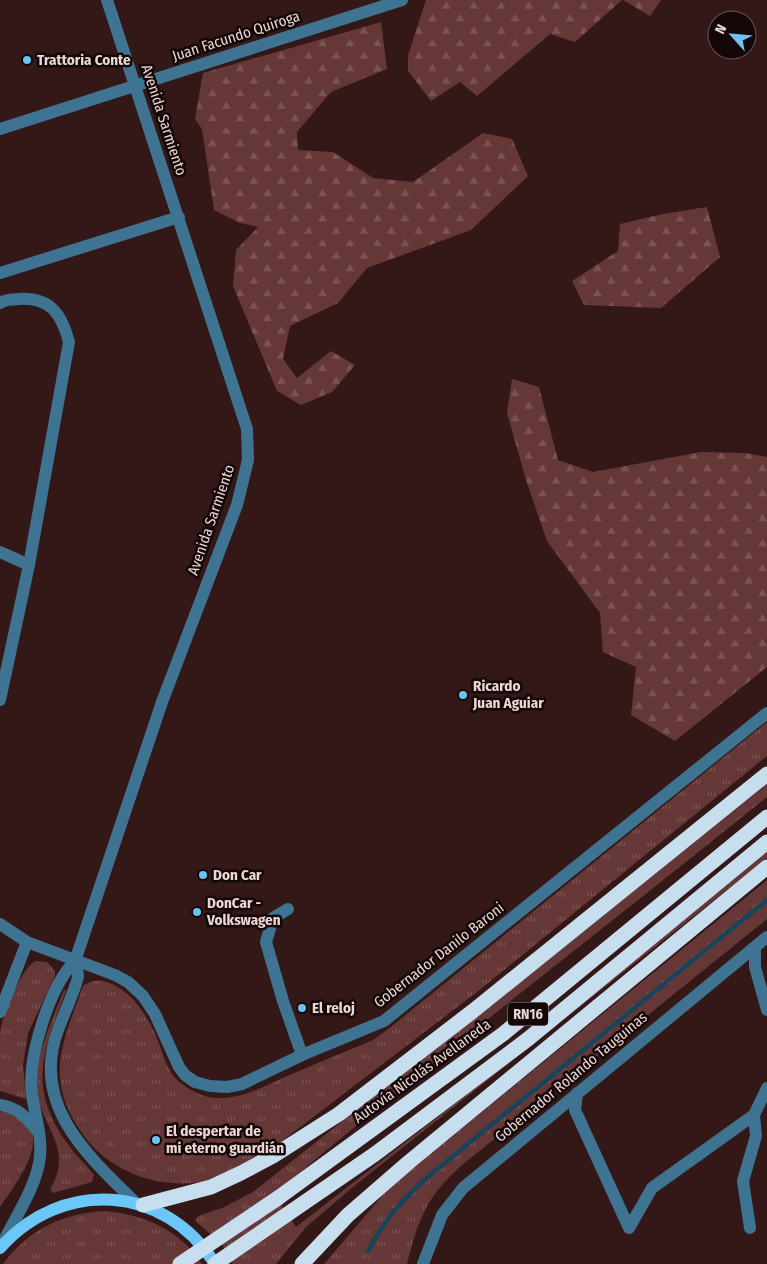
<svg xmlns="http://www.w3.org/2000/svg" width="767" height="1264" font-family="'Fira Sans Condensed',sans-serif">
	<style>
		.grass { fill: url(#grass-tufts) }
		.forest { fill: url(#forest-firs) }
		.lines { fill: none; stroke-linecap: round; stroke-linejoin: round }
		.stream { stroke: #16445b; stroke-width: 4.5 }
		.minor { stroke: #3e7492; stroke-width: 12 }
		.major { stroke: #6bc7f8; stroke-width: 12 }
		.highway { stroke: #c6deed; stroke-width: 15 }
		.highway-bridge { stroke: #c6deed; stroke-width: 15 }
		.poi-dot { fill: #6cc3f2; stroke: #130707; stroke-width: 2 }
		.labels { text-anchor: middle; stroke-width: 5; stroke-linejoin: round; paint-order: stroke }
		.shield { fill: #130707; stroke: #aa9897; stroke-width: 1 }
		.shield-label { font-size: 14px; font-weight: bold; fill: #ebd6d5 }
		.street-label { font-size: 15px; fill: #ebd6d5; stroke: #130707 }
		.poi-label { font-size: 15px; font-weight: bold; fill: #ebd6d5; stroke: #130707; text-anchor: start }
	</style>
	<defs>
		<pattern id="grass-tufts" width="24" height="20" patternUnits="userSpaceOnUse" patternTransform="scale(1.25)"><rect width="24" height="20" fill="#663737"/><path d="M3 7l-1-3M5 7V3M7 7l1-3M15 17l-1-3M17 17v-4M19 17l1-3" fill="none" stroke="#7c5353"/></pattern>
		<pattern id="forest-firs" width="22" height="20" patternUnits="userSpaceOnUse" patternTransform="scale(1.25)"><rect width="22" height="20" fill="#663737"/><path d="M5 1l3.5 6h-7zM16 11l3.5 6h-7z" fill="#7c5353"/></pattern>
	</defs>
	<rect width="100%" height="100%" fill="#341717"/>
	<path class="grass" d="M767 722V756L477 992 261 1157C243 1168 222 1179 202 1182 155 1189 105 1170 80 1130 69 1114 61 1096 60 1077 58 1045 73 1016 83 986 93 979 101 979 112 984 133 993 148 1017 157 1038 164 1056 167 1075 185 1086 195 1093 208 1099 220 1098 243 1098 265 1086 285 1077 314 1065 343 1052 373 1040L387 1030Z
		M767 784V797C603 929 435 1058 274 1194L296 1227 483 1082 767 851V858L353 1187 306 1227 276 1264H233L221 1243 195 1221 198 1216 222 1208 253 1192Z
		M767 880V919L462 1165C426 1197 419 1218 407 1264H324L383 1195 411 1170Z
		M36 961 47 962 55 971V976L28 1033 23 1065 26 1099 0 1091C0 1072 0 1051 0 1032 2 1016 22 966 36 961Z
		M64 990 66 991C44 1049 26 1086 67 1143 75 1155 86 1164 94 1175L92 1182 53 1193 50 1189C77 1146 35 1122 36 1082 38 1049 52 1020 64 990Z
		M4 1111C62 1125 19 1179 0 1207V1112Z
		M106 1211C145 1215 180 1230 202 1264H3C29 1229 63 1213 106 1211Z"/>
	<path class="forest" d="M426 0H622L575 42 550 34 477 96 460 82 431 101 408 71V55Z
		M623 0H661L650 16Z
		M381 22 387 69 331 92 297 132 298 150 333 152 373 178 413 182 483 133 512 139 528 176 471 230 367 268 338 303 290 326 283 359 297 378 331 351 355 365 332 392 301 405 277 391 233 286 236 250 258 227 240 223 214 210 202 129 195 119 203 73Z
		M707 207 720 257 661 308 584 305 572 281 618 251 620 224 663 214Z
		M512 379 539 387 558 460 593 472 701 452 746 453 767 457V667L675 741 631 715 636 667 603 652 600 613 547 541 526 480 507 413Z"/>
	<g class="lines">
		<path class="stream" d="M368 1251C385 1218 403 1199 430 1175L767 900"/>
		<path class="minor" d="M0 129 402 0
			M0 273 179 217
			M0 303C5 299 12 300 19 299 51 297 62 315 69 342L29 565 0 700
			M0 552 29 565
			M288 909 273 918 266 942 283 1001 302 1055
			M0 924 27 942 115 975 128 982 143 996 155 1014 179 1067 185 1075 195 1082 210 1086 227 1087 242 1084 302 1055 384 1021 767 713
			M755 947V967L767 1010
			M75 961C76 966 78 972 78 976 78 983 61 1021 58 1030 30 1105 88 1156 136 1203
			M0 1012 27 942
			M577 1093 575 1110 629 1228 652 1188 754 1115 767 1088
			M0 1105C18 1107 28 1119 39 1133
			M750 1228 743 1181 756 1136 754 1115
			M1 1246C14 1220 38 1184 40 1156 42 1135 35 1115 32 1095 27 1059 49 987 75 961L162 702 237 505 248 460 247 429 107 0
			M423 1264 442 1215 463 1188 767 937"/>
		<path class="major" d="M0 1248C62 1178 165 1184 215 1264"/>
		<path class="highway" d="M278 1198 503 1034 767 817
			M143 1205 211 1187 241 1173 273 1156 339 1114 473 1011 767 774
			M215 1264 375 1154 528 1039 767 842
			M302 1264 348 1215 409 1162 767 867"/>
		<path class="highway-bridge" d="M180 1264 278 1198"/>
	</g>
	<g class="poi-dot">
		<circle cx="27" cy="60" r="5"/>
		<circle cx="463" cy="695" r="5"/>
		<circle cx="203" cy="875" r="5"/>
		<circle cx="197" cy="912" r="5"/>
		<circle cx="302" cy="1008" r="5"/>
		<circle cx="156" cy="1140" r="5"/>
	</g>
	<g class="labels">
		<rect class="shield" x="508" y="1002.5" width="40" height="23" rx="4"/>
		<g class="shield-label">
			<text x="528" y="1019">RN16</text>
		</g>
		<g class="street-label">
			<text transform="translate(236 36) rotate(-18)" y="5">Juan Facundo Quiroga</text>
			<text transform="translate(164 120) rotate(72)" y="5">Avenida Sarmiento</text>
			<text transform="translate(211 520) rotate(-71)" y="5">Avenida Sarmiento</text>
			<text transform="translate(439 955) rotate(-38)" y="5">Gobernador Danilo Baroni</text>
			<text transform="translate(422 1071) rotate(-36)" y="5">Autovía Nicolás Avellaneda</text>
			<text transform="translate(571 1077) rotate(-40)" y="5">Gobernador Rolando Tauguinas</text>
		</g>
		<g class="poi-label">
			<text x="37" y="65">Trattoria Conte</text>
			<text x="473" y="691">Ricardo<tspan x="473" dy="17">Juan Aguiar</tspan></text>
			<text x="213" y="880">Don Car</text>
			<text x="207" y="908">DonCar -<tspan x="207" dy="17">Volkswagen</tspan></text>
			<text x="312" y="1013">El reloj</text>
			<text x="166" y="1136">El despertar de<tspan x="166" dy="17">mi eterno guardián</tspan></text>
		</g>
	</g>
	<g transform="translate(732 35) rotate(297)"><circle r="24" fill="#130707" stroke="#695a59"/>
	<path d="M0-4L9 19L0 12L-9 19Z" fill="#6cc3f2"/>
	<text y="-8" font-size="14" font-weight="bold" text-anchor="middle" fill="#ebd6d5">N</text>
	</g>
</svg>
